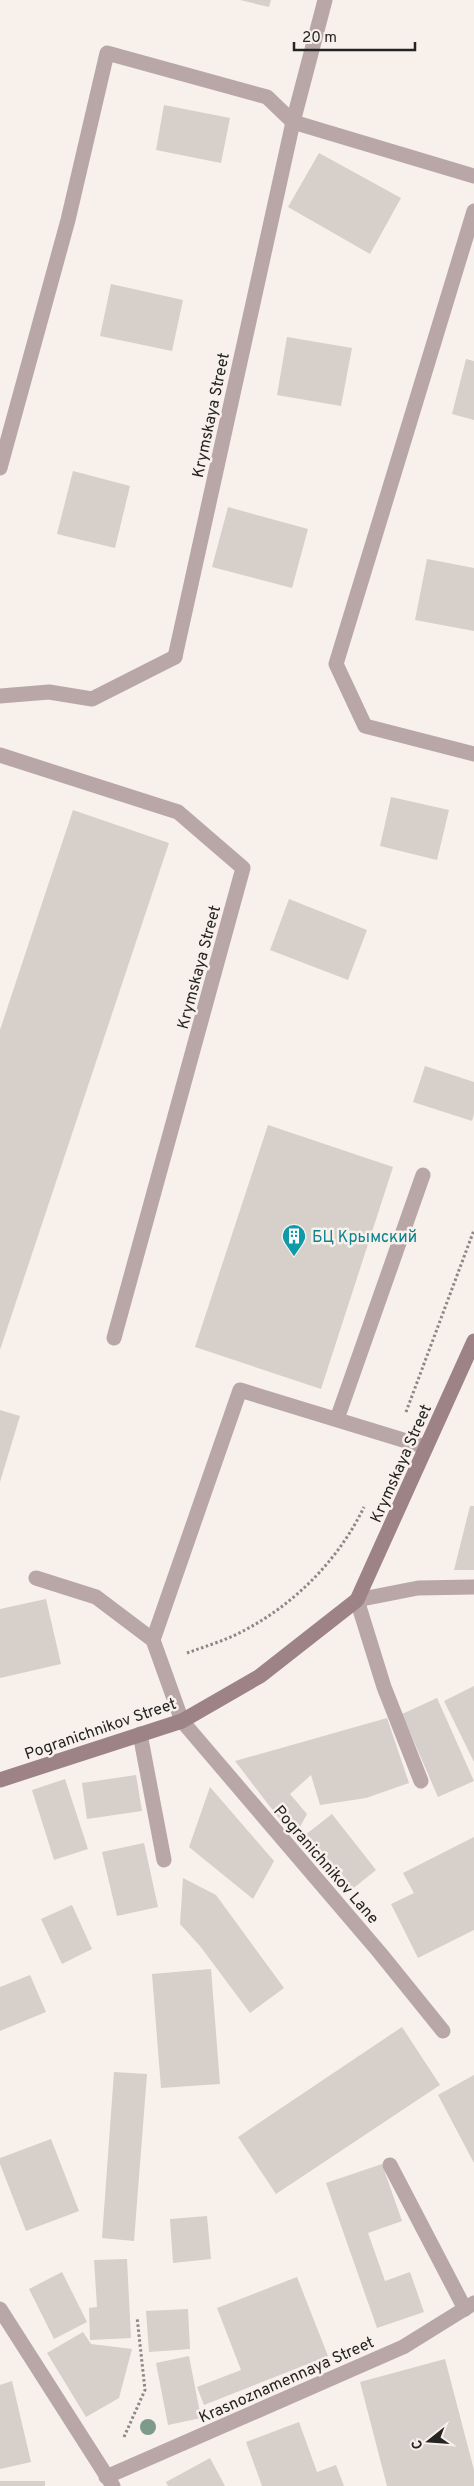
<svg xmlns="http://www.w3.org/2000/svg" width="474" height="2486" font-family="Overpass,sans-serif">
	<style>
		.building { fill: #d6cfca }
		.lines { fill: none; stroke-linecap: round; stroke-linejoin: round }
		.path { stroke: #8c8884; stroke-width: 3; stroke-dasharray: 2.5 2.5; stroke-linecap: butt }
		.lane { stroke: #b9a7a8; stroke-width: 15 }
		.street { stroke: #b9a7a8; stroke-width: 15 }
		.secondary { stroke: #9d8385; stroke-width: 15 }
		.tree { fill: #7d9b8a }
		.labels { text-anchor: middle; stroke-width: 5; stroke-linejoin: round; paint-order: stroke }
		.street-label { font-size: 16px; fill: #262422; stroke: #f7f0eb }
		.culture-label { font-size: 16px; fill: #0d838f; stroke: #f7f0eb; text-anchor: start }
	</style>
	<rect width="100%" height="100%" fill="#f7f0eb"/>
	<path class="building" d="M240 0H271L269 7Z
		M164 105 230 118 221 163 156 150Z
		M319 153 401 198 370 254 288 207Z
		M111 284 183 300 172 351 100 336Z
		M287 337 352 348 341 406 277 395Z
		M466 359 474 361V420L452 414Z
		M73 471 130 486 115 548 57 534Z
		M228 507 308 529 292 588 212 567Z
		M427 559 474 568V631L415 620Z
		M391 797 449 810 437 860 380 846Z
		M73 810 169 843 0 1350V1030Z
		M289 899 367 930 348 980 270 950Z
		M425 1066 474 1082V1114L472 1121 413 1102Z
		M268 1125 393 1167 321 1389 195 1347Z
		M0 1410 20 1416 0 1482Z
		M470 1506H474V1570H454Z
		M46 1599 61 1664 0 1678V1609Z
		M474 1686V1762L444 1701Z
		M437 1698 474 1781 438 1797 402 1714Z
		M387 1718 409 1783 366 1798 320 1805 311 1775 290 1794 307 1814 294 1838 235 1761Z
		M136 1775 142 1811 87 1819 82 1783Z
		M65 1779 88 1849 54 1860 32 1790Z
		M210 1787 274 1861 253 1899 189 1847Z
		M332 1814 376 1870 345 1895 300 1839Z
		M474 1837V1930L418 1958 391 1904 414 1893 403 1873Z
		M144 1843 158 1907 117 1916 102 1852Z
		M183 1878 216 1895 284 1988 250 2013 200 1946 180 1924Z
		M72 1905 92 1949 62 1964 41 1919Z
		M211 1969 220 2084 161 2088 152 1974Z
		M30 1975 46 2012 0 2031V1987Z
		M402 2027 440 2085 276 2194 238 2137Z
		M114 2072 147 2074 134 2241 102 2238Z
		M474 2075V2163L438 2095Z
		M51 2139 79 2211 26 2231 0 2164V2158Z
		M382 2164 402 2221 368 2233 385 2281 410 2272 424 2312 377 2328 326 2183Z
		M207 2216 211 2259 173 2263 170 2219Z
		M127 2259 131 2338 90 2340 89 2308 97 2307 94 2260Z
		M62 2272 87 2322 54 2339 29 2289Z
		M297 2277 328 2356 204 2405 197 2387 241 2370 217 2308Z
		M188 2309 190 2349 149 2352 146 2311Z
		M83 2332 91 2344 132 2349 119 2398 86 2417 47 2353Z
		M189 2356 201 2418 168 2425 156 2363Z
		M445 2359 474 2470V2486H387L360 2382Z
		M12 2381 31 2462 0 2469V2385Z
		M299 2422 317 2472 336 2465 344 2486H262L246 2442Z
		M210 2458 225 2486H168L166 2482Z
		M0 2481H45V2486H0Z"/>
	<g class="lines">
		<path class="path" d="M406 1412 474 1230
			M187 1653C206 1646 227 1640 245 1630 296 1603 339 1559 364 1507
			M124 2437 145 2390 137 2317"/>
		<path class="lane" d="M474 211 336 664 365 726 474 754
			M0 468 68 220 107 53 267 97 293 122 474 176
			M0 696 49 692 92 699 175 657
			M0 755 178 812 243 868 114 1338
			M337 1419 423 1175
			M36 1578 96 1597 153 1640 182 1721
			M357 1600 384 1687 421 1781
			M153 1640 240 1390 426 1447
			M140 1734 164 1860
			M390 2165 465 2309"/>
		<path class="street" d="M175 657 293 122 325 0
			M357 1600 418 1588 474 1587
			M182 1721 380 1953 443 2031
			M0 2309 113 2486
			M106 2477 403 2347 474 2303"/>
		<path class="secondary" d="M0 1780 182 1721 260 1676 357 1600 474 1341"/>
	</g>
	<circle class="tree" cx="148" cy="2427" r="8"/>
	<defs>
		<g id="building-pin" transform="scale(1.25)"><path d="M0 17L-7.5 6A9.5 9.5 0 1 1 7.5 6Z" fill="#0f9aa8" stroke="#f7f0eb"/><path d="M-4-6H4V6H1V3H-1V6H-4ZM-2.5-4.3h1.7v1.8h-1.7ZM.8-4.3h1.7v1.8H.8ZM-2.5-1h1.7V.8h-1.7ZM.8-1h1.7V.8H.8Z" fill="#fff"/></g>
	</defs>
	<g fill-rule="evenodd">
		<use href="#building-pin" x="294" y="1236"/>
	</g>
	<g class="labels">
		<g class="street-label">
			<text transform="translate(210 415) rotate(-78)" y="6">Krymskaya Street</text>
			<text transform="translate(198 967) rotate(-75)" y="6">Krymskaya Street</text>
			<text transform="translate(400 1463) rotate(-66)" y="6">Krymskaya Street</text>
			<text transform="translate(100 1728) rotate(-19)" y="6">Pogranichnikov Street</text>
			<text transform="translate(327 1864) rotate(49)" y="6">Pogranichnikov Lane</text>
			<text transform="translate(286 2379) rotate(-24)" y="6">Krasnoznamennaya Street</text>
		</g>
		<g class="culture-label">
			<text x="312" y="1242">БЦ Крымский</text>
		</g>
	</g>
	<g transform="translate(429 2441) rotate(253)" stroke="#f7f0eb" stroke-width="4" paint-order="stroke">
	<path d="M0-4L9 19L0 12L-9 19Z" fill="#262422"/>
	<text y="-8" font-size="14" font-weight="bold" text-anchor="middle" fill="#262422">С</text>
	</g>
	<path d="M294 42v8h121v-8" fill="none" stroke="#262422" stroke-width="2.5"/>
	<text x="302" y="42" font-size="15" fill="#262422" stroke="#f7f0eb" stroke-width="4" paint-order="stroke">20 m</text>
</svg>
